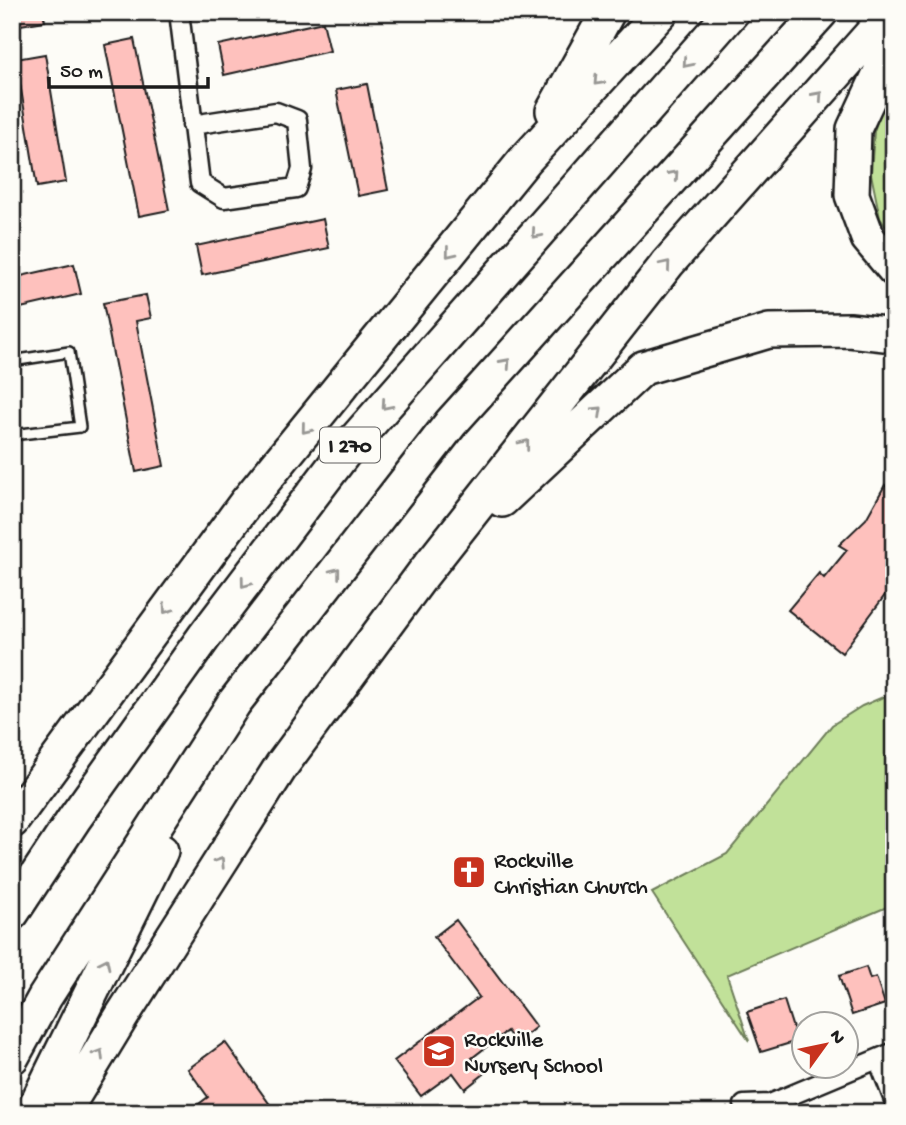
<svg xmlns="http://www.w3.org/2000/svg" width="906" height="1125" font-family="'Gochi Hand',sans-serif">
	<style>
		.green { fill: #c1e199; stroke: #6e7e5a; stroke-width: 2 }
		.building { fill: #fec1bd; stroke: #1c1c1c; stroke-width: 2 }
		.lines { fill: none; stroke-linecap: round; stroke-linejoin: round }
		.lane-casing { stroke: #1c1c1c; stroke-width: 14 }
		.street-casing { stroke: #1c1c1c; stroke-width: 23 }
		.highway-casing { stroke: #1c1c1c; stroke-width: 38 }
		.lane { stroke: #fdfcf7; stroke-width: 9 }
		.street { stroke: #fdfcf7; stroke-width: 18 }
		.highway { stroke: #fdfcf7; stroke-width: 33 }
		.oneway { stroke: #989794 }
		.labels { text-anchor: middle; stroke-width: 5; stroke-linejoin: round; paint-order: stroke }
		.shield { fill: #fdfcf7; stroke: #605f5e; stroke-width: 2 }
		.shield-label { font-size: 21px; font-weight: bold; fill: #1c1c1c }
		.poi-label { font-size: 23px; fill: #1c1c1c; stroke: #fdfcf7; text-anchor: start }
	</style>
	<rect width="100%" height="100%" fill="#fdfcf7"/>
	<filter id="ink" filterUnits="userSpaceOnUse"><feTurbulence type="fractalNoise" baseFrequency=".0143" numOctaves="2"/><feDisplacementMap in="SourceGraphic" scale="14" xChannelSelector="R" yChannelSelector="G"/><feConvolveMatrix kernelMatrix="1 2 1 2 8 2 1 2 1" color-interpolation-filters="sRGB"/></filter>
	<g filter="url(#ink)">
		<path class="green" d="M894 72V239L880 218 871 174 874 131Z
			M890 694H894V838L885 842 894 865V904L727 975 749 1041 652 893 727 854 832 725 862 706Z"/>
		<path class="building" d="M12 12H43L45 21 14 26Z
			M323 22 330 51 224 75 218 45Z
			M134 39 169 210 139 216 105 45Z
			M45 54 66 182 37 187 16 59Z
			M367 84 388 190 358 196 336 90Z
			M323 219 329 248 202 275 196 246Z
			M74 264 81 294 12 310V278Z
			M146 295 151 318 136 321 164 466 136 472 103 303Z
			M885 485 894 494V637L886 594 842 653 788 610 819 573 824 578 847 550 839 545 866 519Z
			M456 920 536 1027 516 1043 507 1031 472 1058 484 1074 465 1089 453 1073 421 1096 394 1061 479 997 434 937Z
			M866 967 870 979 876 977 885 1004 852 1015 839 976Z
			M784 1000 797 1041 761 1052 747 1012Z
			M225 1042 276 1113H187L208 1097 188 1069Z"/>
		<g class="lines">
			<g class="lane-casing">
				<path id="lane" d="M12 361 69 352 80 427 12 435"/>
			</g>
			<g class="street-casing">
				<path id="street" d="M179 12 200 183 224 198 296 188 302 169 297 120 276 112 192 125
					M878 1059 894 1100
					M744 1105 770 1104 894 1052"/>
			</g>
			<g class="highway-casing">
				<path id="highway" d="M894 48 888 56 854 129 852 195 868 238 894 269
					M553 111 608 12
					M502 500 643 368 769 331 849 330 894 335
					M12 821 245 504 525 160 661 12
					M12 913 74 819 204 637 347 449 732 12
					M12 1057 45 997 234 703 451 423 821 12
					M32 1113 161 851
					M63 1113 122 1016 282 765 423 574 668 263 891 12"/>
			</g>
			<use href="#lane" class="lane"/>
			<use href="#street" class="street"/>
			<use href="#highway" class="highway"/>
		</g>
		<defs><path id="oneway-chevron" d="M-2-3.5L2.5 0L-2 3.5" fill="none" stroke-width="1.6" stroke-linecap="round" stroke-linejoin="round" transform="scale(1.75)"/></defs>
		<g class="oneway">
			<use href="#oneway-chevron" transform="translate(687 63) rotate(131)"/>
			<use href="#oneway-chevron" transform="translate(598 81) rotate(133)"/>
			<use href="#oneway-chevron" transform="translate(818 96) rotate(-48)"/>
			<use href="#oneway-chevron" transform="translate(674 175) rotate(-48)"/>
			<use href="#oneway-chevron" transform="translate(536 234) rotate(131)"/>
			<use href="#oneway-chevron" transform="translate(450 253) rotate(129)"/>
			<use href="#oneway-chevron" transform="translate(666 265) rotate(-50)"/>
			<use href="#oneway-chevron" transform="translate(506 363) rotate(-48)"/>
			<use href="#oneway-chevron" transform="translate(386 405) rotate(131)"/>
			<use href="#oneway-chevron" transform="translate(598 411) rotate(-43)"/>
			<use href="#oneway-chevron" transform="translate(306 429) rotate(129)"/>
			<use href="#oneway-chevron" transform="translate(525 444) rotate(-52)"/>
			<use href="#oneway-chevron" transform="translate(336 572) rotate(-52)"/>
			<use href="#oneway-chevron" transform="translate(245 583) rotate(127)"/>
			<use href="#oneway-chevron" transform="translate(167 609) rotate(126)"/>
			<use href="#oneway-chevron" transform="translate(220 862) rotate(-57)"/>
			<use href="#oneway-chevron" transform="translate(105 963) rotate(-64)"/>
			<use href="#oneway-chevron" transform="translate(99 1054) rotate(-59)"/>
		</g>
	</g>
	<defs>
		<g id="church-square" transform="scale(1.75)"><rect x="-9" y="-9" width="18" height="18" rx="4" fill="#c8321e" stroke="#fdfcf7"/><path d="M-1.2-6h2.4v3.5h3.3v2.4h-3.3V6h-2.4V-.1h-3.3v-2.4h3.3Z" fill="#fff"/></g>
		<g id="school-square" transform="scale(1.75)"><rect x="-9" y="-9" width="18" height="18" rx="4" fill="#c8321e" stroke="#fdfcf7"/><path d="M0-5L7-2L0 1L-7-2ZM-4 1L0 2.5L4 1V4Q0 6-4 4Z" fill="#fff"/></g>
	</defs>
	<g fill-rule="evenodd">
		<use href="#church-square" x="469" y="872"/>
		<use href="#school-square" x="439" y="1051"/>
	</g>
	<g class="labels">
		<rect class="shield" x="320" y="427.5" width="60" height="35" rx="5"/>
		<g class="shield-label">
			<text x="350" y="452">I 270</text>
		</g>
		<g class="poi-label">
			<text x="494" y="867">Rockville<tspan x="494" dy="26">Christian Church</tspan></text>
			<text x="464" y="1046">Rockville<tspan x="464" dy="26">Nursery School</tspan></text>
		</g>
	</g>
	<rect width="906" height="1125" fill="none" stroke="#fdfcf7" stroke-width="42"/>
	<rect x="21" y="21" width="864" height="1083" fill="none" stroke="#1c1c1c" stroke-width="2.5" filter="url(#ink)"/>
	<g transform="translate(825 1045) rotate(57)"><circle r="33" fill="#fdfcf7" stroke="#a3a29f" stroke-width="2"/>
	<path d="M0-5L12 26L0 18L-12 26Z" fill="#c8321e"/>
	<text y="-10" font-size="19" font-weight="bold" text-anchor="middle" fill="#1c1c1c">N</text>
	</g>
	<path d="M49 77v10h159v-10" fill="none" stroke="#1c1c1c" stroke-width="3.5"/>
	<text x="60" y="77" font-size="21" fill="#1c1c1c" stroke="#fdfcf7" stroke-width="5" paint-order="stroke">50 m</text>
</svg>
